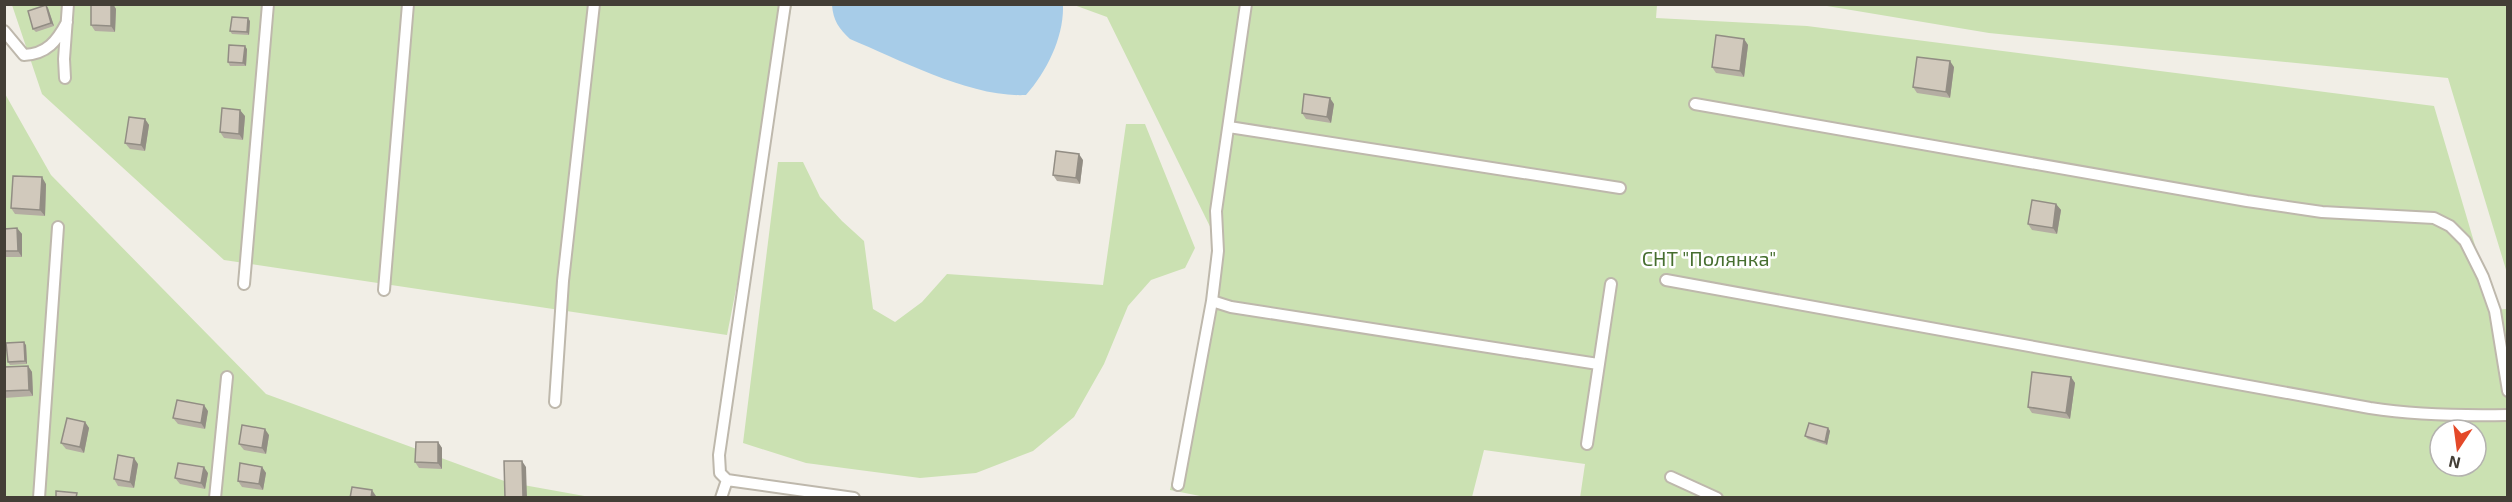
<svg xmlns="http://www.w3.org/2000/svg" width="2512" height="502" font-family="'Exo 2',sans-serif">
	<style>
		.green { fill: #cbe1b2; fill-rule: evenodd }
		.water { fill: #a7cce8 }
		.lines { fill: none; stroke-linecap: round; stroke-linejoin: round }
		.lane-casing { stroke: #beb8ac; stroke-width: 14 }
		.lane { stroke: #fff; stroke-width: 10 }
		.wall { fill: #b4ada2 }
		.shaded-wall { fill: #928d84 }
		.building { fill: #d1c9bc; stroke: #928d84; stroke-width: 1.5 }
		.labels { text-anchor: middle; stroke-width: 5; stroke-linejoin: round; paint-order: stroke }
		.park-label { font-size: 20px; fill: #466e2f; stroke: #fff }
	</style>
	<rect width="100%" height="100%" fill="#f1eee6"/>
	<path class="green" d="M12 5H792L727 335 224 260 42 94Z
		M1074 5H1657L1656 18 1807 26 2434 106 2494 310 2507 309V497L1580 498 1585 464 1484 450 1472 497 1210 498 1170 490 1223 253 1107 17ZM2440 430H2476V466H2440Z
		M1821 5H2507V273L2448 78 1989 33Z
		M4 92 51 175 266 394 507 482 590 497H5Z
		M1126 124H1145L1195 248 1185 268 1151 280 1128 306 1104 364 1074 417 1033 451 976 473 920 478 806 463 743 443 778 162H803L820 197 842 221 864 241 873 309 895 322 922 302 947 274 1103 285Z"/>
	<path class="water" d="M832 5H1063C1064 37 1047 71 1026 95 972 98 900 60 850 39 839 29 833 20 832 5Z"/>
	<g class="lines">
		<g class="lane-casing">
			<path id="lane" d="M785 4 719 455 720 473 727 480 854 498
				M4 31 24 55C47 54 57 41 67 22
				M65 78 64 59 68 4
				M1695 104 2247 201 2322 212 2434 218 2450 226 2465 241 2483 277 2495 311 2508 391
				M1229 127 1620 188
				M1666 280 2370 408C2416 415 2460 416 2508 415
				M244 284 268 4
				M384 290 408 4
				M1212 301 1231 307 1598 364
				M555 402 563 281 594 4
				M1587 444 1611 284
				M1671 477 1717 498
				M1178 485 1212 301 1218 251 1216 211 1246 4
				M39 498 58 227
				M215 498 227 377
				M721 498 727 480"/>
		</g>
		<use href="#lane" class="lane"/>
	</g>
	<path class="wall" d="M91 4H113L116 9 115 32 95 31 91 25Z
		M48 8 54 26 36 32 33 29Z
		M250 21 249 35 232 34 230 31Z
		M1744 39 1748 45 1744 77 1716 73 1712 67Z
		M247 49 246 66H230L228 62Z
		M1954 67 1950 98 1917 93 1913 87Z
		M1334 104 1331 123 1306 119 1302 113Z
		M245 116 243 140 224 138 220 132Z
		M145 119 149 125 145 151 130 149 125 143Z
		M1083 160 1080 184 1057 181 1053 175Z
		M46 184 45 216 15 214 11 208Z
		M2056 204 2061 210 2057 234 2032 230 2028 224Z
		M17 228 22 234V257H4V229Z
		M26 345 27 364 10 365 8 362Z
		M28 366 32 372 33 396 4 398V367Z
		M2071 377 2075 383 2070 419 2032 413 2028 407Z
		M208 411 205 429 178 424 173 418Z
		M85 422 89 428 84 453 66 449 61 443Z
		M1828 428 1830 431 1827 445 1808 439 1805 436Z
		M269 435 266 454 244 450 239 444Z
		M438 442 442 448V469L419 468 415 462Z
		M138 464 134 488 118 486 114 479Z
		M262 467 266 473 263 490 242 487 238 481Z
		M208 473 205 489 180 484 175 478Z"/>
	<path class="shaded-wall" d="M111 4H113L116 9 115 32 111 26Z
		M46 5 48 8 54 26 51 23Z
		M248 18 250 21 249 35 247 32Z
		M1744 39 1748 45 1744 77 1740 71Z
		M245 46 247 49 246 66 243 63Z
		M1950 61 1954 67 1950 98 1946 92Z
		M1330 98 1334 104 1331 123 1327 117Z
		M240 110 245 116 243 140 239 134Z
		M145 119 149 125 145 151 141 145Z
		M1079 154 1083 160 1080 184 1076 178Z
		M42 177 46 184 45 216 40 210Z
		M2056 204 2061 210 2057 234 2053 228Z
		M17 228 22 234V257L18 251Z
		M24 342 26 345 27 364 25 361Z
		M28 366 32 372 33 396 29 390Z
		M2071 377 2075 383 2070 419 2066 413Z
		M204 405 208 411 205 429 201 423Z
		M85 422 89 428 84 453 80 447Z
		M1828 428 1830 431 1827 445 1825 442Z
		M265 429 269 435 266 454 262 448Z
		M438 442 442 448V469L438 463Z
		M134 458 138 464 134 488 130 482Z
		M522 461 526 467 527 498H523Z
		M204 467 208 473 205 489 201 483Z
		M262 467 266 473 263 490 259 484Z
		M372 490 376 496V498H371Z"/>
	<path class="building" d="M91 4H111V26L91 25Z
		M46 5 51 23 33 29 28 11Z
		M232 17 248 18 247 32 230 31Z
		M1716 35 1744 39 1740 71 1712 67Z
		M229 45 245 46 243 63 228 62Z
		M1917 57 1950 61 1946 92 1913 87Z
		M1304 94 1330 98 1327 117 1302 113Z
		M222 108 240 110 239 134 220 132Z
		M129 117 145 119 141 145 125 143Z
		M1056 151 1079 154 1076 178 1053 175Z
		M13 176 42 177 40 210 11 208Z
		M2032 200 2056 204 2053 228 2028 224Z
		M17 228 18 251H4V229Z
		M24 342 25 361 8 362 6 343Z
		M28 366 29 390 4 391V367Z
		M2032 372 2071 377 2066 413 2028 407Z
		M177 400 204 405 201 423 173 418Z
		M67 418 85 422 80 447 61 443Z
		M1809 423 1828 428 1825 442 1805 436Z
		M242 425 265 429 262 448 239 444Z
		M416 442H438V463L415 462Z
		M118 455 134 458 130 482 114 479Z
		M504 461H522L523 497 505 498Z
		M178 463 204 467 201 483 175 478Z
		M240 463 262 467 259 484 238 481Z
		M352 487 372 490 371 498H350Z
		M56 491 77 493 76 498H56Z"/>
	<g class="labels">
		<g class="park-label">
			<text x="1709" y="266">СНТ "Полянка"</text>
		</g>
	</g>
	<rect width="2512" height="502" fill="none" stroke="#433e36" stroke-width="12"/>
	<g transform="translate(2458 448) rotate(193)"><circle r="28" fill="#ffffff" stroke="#b4b2af" stroke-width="1.5"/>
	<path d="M0-4.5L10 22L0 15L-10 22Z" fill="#e44929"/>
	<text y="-9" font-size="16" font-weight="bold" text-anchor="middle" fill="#433e36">N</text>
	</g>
</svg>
